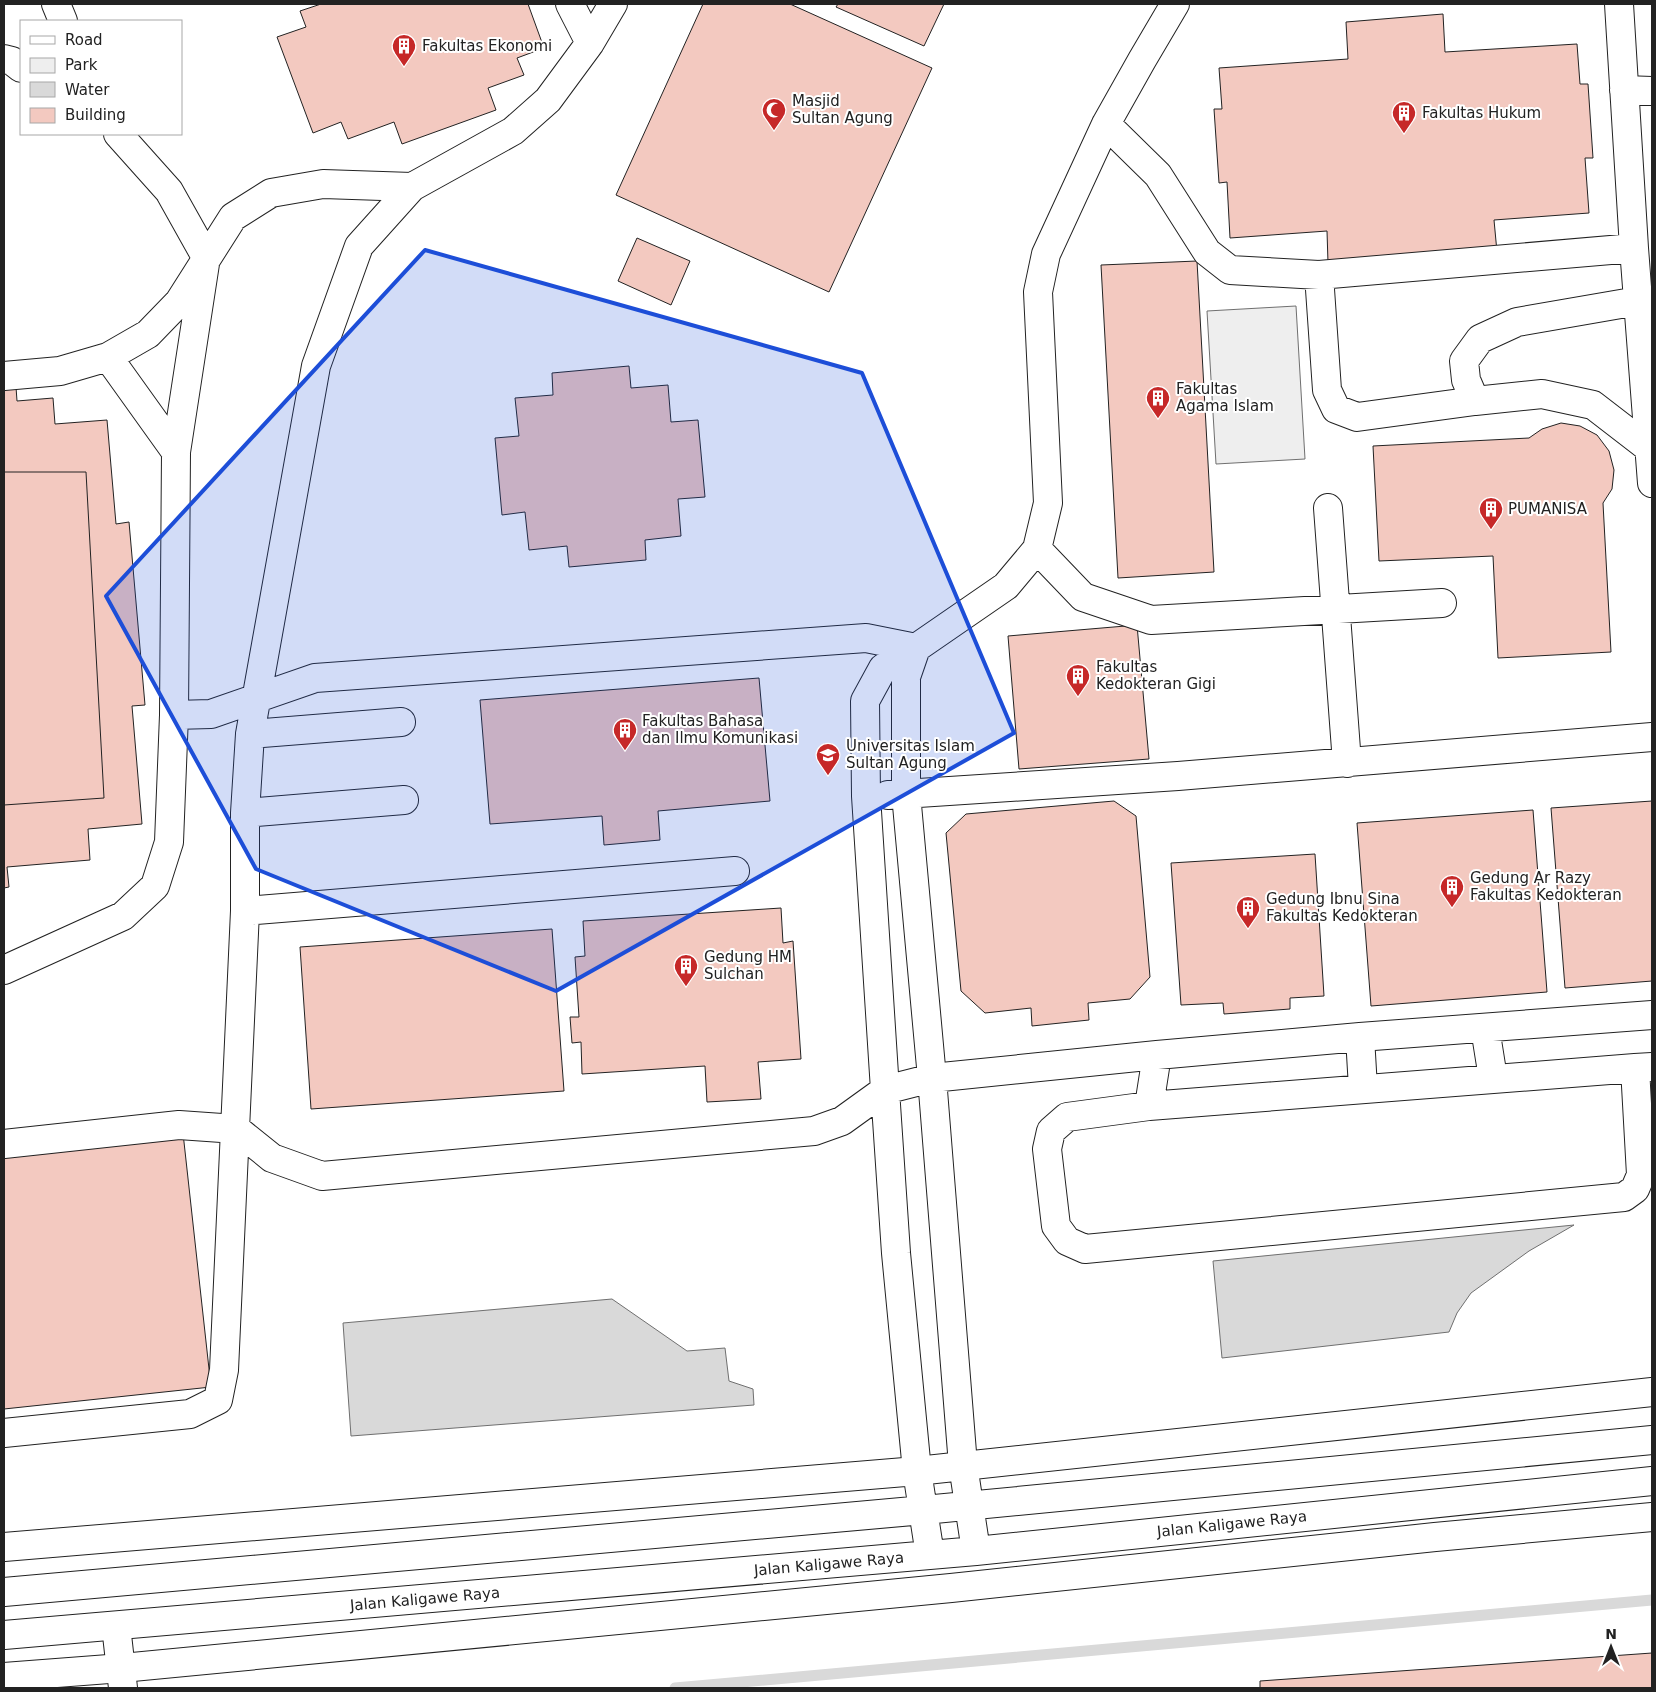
<svg xmlns="http://www.w3.org/2000/svg" width="1656" height="1692" font-family="'DejaVu Sans',sans-serif">
	<style>
		.green { fill: #eee; stroke: #6f6f6f }
		.water { fill: #d9d9d9; stroke: #6f6f6f }
		.lines { fill: none; stroke-linecap: round; stroke-linejoin: round }
		.stream { stroke: #d9d9d9; stroke-width: 11 }
		.building { fill: #f3c9c0; stroke: #222 }
		.minor-casing { stroke: #222; stroke-width: 30 }
		.highway-casing { stroke: #222; stroke-width: 30 }
		.minor { stroke: #fff; stroke-width: 28 }
		.highway { stroke: #fff; stroke-width: 28 }
		.marked { fill: #1d4ed8; fill-opacity: 0.2; stroke: #1d4ed8; stroke-width: 4; stroke-linejoin: round }
		.labels { text-anchor: middle; stroke-width: 4; stroke-linejoin: round; paint-order: stroke }
		.poi-label { font-size: 15px; fill: #222; stroke: #fff; text-anchor: start }
		.street-label { font-size: 15px; fill: #222; stroke: #fff }
	</style>
	<rect width="100%" height="100%" fill="#fff"/>
	<path class="green" d="M1296 306 1305 459 1216 464 1207 311Z"/>
	<path class="water" d="M1574 1225 1529 1251 1471 1293 1457 1313 1449 1332 1222 1358 1213 1261Z
		M612 1299 687 1351 725 1348 729 1381 753 1389 754 1405 351 1436 343 1323Z"/>
	<g class="lines">
		<path class="stream" d="M675 1688 1652 1600"/>
	</g>
	<path class="building" d="M321 4H528L544 48 517 58 524 75 488 88 496 110 402 144 394 122 348 139 341 122 313 133 277 37 306 27 300 11Z
		M703 4H790L932 68 829 292 616 195Z
		M838 4H944L924 46 836 7Z
		M1443 14 1445 52 1577 44 1580 84H1588L1593 158H1585L1589 213 1494 220 1497 252 1328 263 1327 231 1230 238 1227 182 1219 183 1214 109H1222L1219 68 1348 59 1346 22Z
		M637 238 690 261 671 305 618 281Z
		M1197 261 1214 572 1118 578 1101 265Z
		M629 366 631 388 668 385 671 422 698 420 705 497 678 499 681 536 645 540 646 560 569 567 567 546 529 550 525 512 502 515 495 438 519 436 515 398 553 395 552 373Z
		M16 387 17 401 53 398 55 424 107 420 116 524 129 522 145 705 132 706 142 824 88 829 90 860 7 867 9 887 4 888V388Z
		M1561 423 1580 426 1597 435 1609 451 1614 470 1612 489 1603 503 1611 652 1498 658 1493 556 1379 561 1373 446 1529 438 1542 429Z
		M4 472H86L104 798 4 805Z
		M1137 625 1149 759 1019 769 1008 636Z
		M759 678 770 801 658 811 660 840 604 845 602 816 490 824 480 700Z
		M1114 801 1136 816 1150 977 1130 999 1088 1003 1089 1020 1032 1026 1031 1008 985 1013 961 991 946 833 966 814Z
		M1652 801V981L1565 988 1551 808Z
		M1533 810 1547 992 1371 1006 1357 823Z
		M1315 854 1324 996 1290 998V1009L1224 1014 1223 1003 1181 1005 1171 863Z
		M781 908 783 943 793 941 801 1059 758 1062 761 1099 707 1102 705 1066 582 1074 581 1042 572 1043 570 1017H579L575 957 585 956 583 921Z
		M552 929 564 1091 311 1109 300 947Z
		M183 1133 211 1387 4 1409V1152Z
		M1652 1653V1688H1260V1681Z"/>
	<g class="lines">
		<g class="minor-casing">
			<path id="minor" d="M56 4 63 21
				M570 4 590 43
				M1619 4 1634 248 1652 483
				M4 59 12 61 21 68
				M1624 90 1652 91
				M1106 124 1158 175 1207 252 1230 270 1319 275 1634 248
				M1319 275 1327 390 1336 409 1357 417 1475 401
				M1638 301 1517 322 1480 339 1464 361 1466 380 1475 401 1542 394 1593 405 1650 449
				M108 357 176 452
				M4 376 60 371 108 357 148 334 179 302 233 217 271 193 323 184 412 187
				M1328 508 1347 763
				M1037 549 1083 597 1151 620 1442 603
				M916 648 906 677V794L932 1078 963 1465
				M174 715 211 714 315 678 866 638 916 648
				M250 734 401 722
				M888 795 1178 776 1652 737
				M245 813 404 800
				M245 911 735 871
				M4 970 123 916 155 886 169 842 174 715 176 452 206 257 169 191 118 134
				M1485 1028 1493 1078
				M1360 1037 1363 1088
				M1635 1068 1641 1175 1635 1189 1624 1197 1085 1249 1067 1241 1056 1226 1047 1149 1051 1131 1067 1117 1149 1106 1635 1068 1652 1067
				M1149 1106 1157 1055
				M4 1144 179 1125 236 1129 272 1158 322 1176 814 1131 842 1121 885 1090 932 1078 1157 1055 1360 1037 1652 1015
				M4 1433 190 1414 218 1400 224 1370 245 911V813L250 734 316 366 359 246 412 187 513 131 548 100 590 43 613 4
				M917 1471 896 1253 885 1090 866 796 865 701 883 668 916 648 1006 586 1037 549 1048 503 1038 292 1046 254 1106 124 1142 60 1175 4
				M116 1626 123 1688"/>
		</g>
		<g class="highway-casing">
			<path id="highway" d="M963 1465 976 1551
				M917 1471 930 1555
				M4 1547 917 1471 1652 1392
				M4 1592 924 1510 1652 1440
				M4 1635 976 1551 1652 1481
				M4 1677 122 1668 951 1588 1435 1537 1652 1517"/>
		</g>
		<use href="#minor" class="minor"/>
		<use href="#highway" class="highway"/>
	</g>
	<path class="marked" d="M425 250 862 373 1014 733 556 991 256 869 106 596Z"/>
	<defs>
		<g id="building-pin" transform="scale(1.25)"><path d="M0 17L-7.5 6A9.5 9.5 0 1 1 7.5 6Z" fill="#c62828" stroke="#fff"/><path d="M-4-6H4V6H1V3H-1V6H-4ZM-2.5-4.3h1.7v1.8h-1.7ZM.8-4.3h1.7v1.8H.8ZM-2.5-1h1.7V.8h-1.7ZM.8-1h1.7V.8H.8Z" fill="#fff"/></g>
		<g id="mosque-pin" transform="scale(1.25)"><path d="M0 17L-7.5 6A9.5 9.5 0 1 1 7.5 6Z" fill="#c62828" stroke="#fff"/><path d="M3.5-4.9A6 6 0 1 0 3.5 4.9A5 5 0 1 1 3.5-4.9Z" fill="#fff"/></g>
		<g id="university-pin" transform="scale(1.25)"><path d="M0 17L-7.5 6A9.5 9.5 0 1 1 7.5 6Z" fill="#c62828" stroke="#fff"/><path d="M0-5L7-2L0 1L-7-2ZM-4 1L0 2.5L4 1V4Q0 6-4 4Z" fill="#fff"/></g>
	</defs>
	<g fill-rule="evenodd">
		<use href="#building-pin" x="404" y="46"/>
		<use href="#mosque-pin" x="774" y="110"/>
		<use href="#building-pin" x="1404" y="113"/>
		<use href="#building-pin" x="1158" y="398"/>
		<use href="#building-pin" x="1491" y="509"/>
		<use href="#building-pin" x="1078" y="676"/>
		<use href="#building-pin" x="625" y="730"/>
		<use href="#university-pin" x="828" y="755"/>
		<use href="#building-pin" x="1452" y="887"/>
		<use href="#building-pin" x="1248" y="908"/>
		<use href="#building-pin" x="686" y="966"/>
	</g>
	<g class="labels">
		<g class="poi-label">
			<text x="422" y="51">Fakultas Ekonomi</text>
			<text x="792" y="106">Masjid<tspan x="792" dy="17">Sultan Agung</tspan></text>
			<text x="1422" y="118">Fakultas Hukum</text>
			<text x="1176" y="394">Fakultas<tspan x="1176" dy="17">Agama Islam</tspan></text>
			<text x="1508" y="514">PUMANISA</text>
			<text x="1096" y="672">Fakultas<tspan x="1096" dy="17">Kedokteran Gigi</tspan></text>
			<text x="642" y="726">Fakultas Bahasa<tspan x="642" dy="17">dan Ilmu Komunikasi</tspan></text>
			<text x="846" y="751">Universitas Islam<tspan x="846" dy="17">Sultan Agung</tspan></text>
			<text x="1470" y="883">Gedung Ar Razy<tspan x="1470" dy="17">Fakultas Kedokteran</tspan></text>
			<text x="1266" y="904">Gedung Ibnu Sina<tspan x="1266" dy="17">Fakultas Kedokteran</tspan></text>
			<text x="704" y="962">Gedung HM<tspan x="704" dy="17">Sulchan</tspan></text>
		</g>
		<g class="street-label">
			<text transform="translate(1232 1524) rotate(-6)" y="5">Jalan Kaligawe Raya</text>
			<text transform="translate(829 1564) rotate(-5)" y="5">Jalan Kaligawe Raya</text>
			<text transform="translate(425 1599) rotate(-5)" y="5">Jalan Kaligawe Raya</text>
		</g>
	</g>
	<rect width="1656" height="1692" fill="none" stroke="#222222" stroke-width="10"/>
	<rect x="20" y="20" width="162" height="115" fill="#ffffff" stroke="#a7a7a7"/>
	<rect x="30" y="36" width="25" height="8" fill="#ffffff" stroke="#a7a7a7"/>
	<text x="65" y="45" font-size="15" fill="#222222">Road</text>
	<rect x="30" y="58" width="25" height="15" fill="#eeeeee" stroke="#a7a7a7"/>
	<text x="65" y="70" font-size="15" fill="#222222">Park</text>
	<rect x="30" y="82" width="25" height="15" fill="#d9d9d9" stroke="#a7a7a7"/>
	<text x="65" y="95" font-size="15" fill="#222222">Water</text>
	<rect x="30" y="108" width="25" height="15" fill="#f3c9c0" stroke="#a7a7a7"/>
	<text x="65" y="120" font-size="15" fill="#222222">Building</text>
	<g transform="translate(1611 1647)" stroke="#ffffff" stroke-width="4" paint-order="stroke">
	<path d="M0-4L9 19L0 12L-9 19Z" fill="#222222"/>
	<text y="-8" font-size="14" font-weight="bold" text-anchor="middle" fill="#222222">N</text>
	</g>
</svg>
